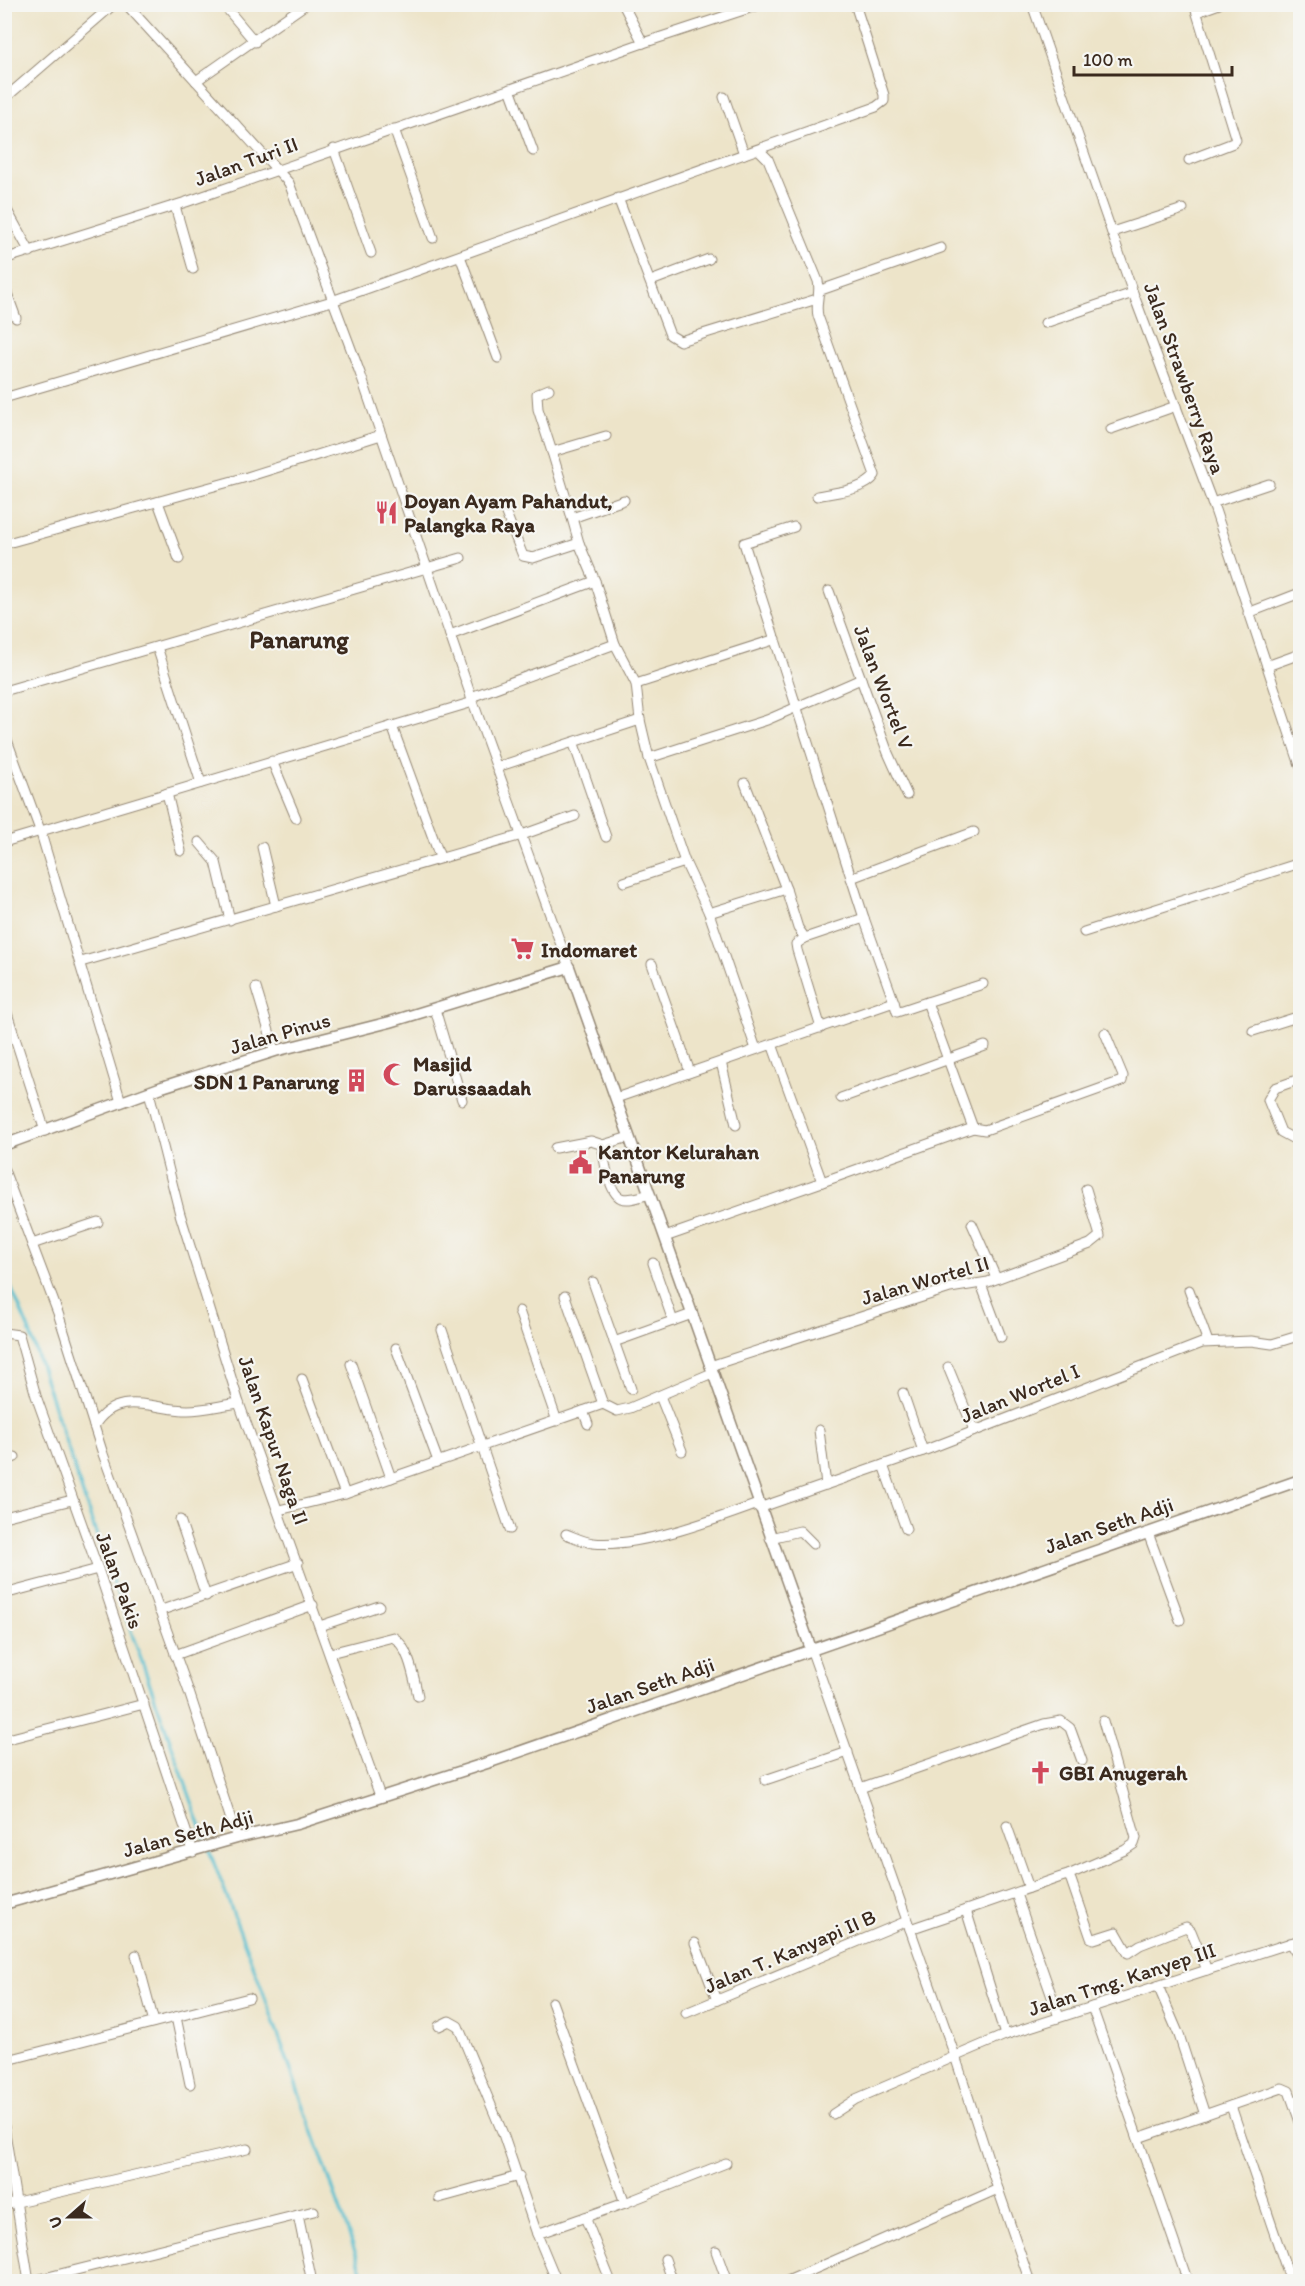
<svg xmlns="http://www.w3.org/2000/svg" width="1305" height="2286" viewBox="0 0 1305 2286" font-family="Itim,sans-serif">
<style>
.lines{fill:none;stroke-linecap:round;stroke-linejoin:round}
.stream{stroke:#55bfd1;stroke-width:3}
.minor-casing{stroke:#948774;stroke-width:11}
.tertiary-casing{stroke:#948774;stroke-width:13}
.minor{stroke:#fff;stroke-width:9}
.tertiary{stroke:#fff;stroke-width:10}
.labels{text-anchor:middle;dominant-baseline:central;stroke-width:4.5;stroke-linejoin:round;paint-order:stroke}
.street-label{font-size:21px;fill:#3b2a1e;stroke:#f6f6f2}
.poi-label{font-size:21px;font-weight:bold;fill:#3b2a1e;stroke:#f6f6f2;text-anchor:start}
.quarter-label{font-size:24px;font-weight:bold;fill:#3b2a1e;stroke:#f6f6f2}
</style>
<rect width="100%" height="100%" fill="#f6f6f2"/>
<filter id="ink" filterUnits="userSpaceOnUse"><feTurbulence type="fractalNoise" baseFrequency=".0167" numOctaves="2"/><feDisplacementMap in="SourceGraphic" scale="12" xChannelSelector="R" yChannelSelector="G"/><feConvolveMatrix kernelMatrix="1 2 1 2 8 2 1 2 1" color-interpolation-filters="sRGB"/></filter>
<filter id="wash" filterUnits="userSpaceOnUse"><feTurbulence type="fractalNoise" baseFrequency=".008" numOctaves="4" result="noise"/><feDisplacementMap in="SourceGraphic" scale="24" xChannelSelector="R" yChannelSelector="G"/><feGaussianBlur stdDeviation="1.35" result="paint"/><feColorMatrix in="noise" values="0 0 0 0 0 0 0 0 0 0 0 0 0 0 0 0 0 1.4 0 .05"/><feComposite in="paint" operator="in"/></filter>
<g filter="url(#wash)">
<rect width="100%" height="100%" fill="#ede4c9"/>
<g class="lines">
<g class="stream">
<polyline points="4,1271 29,1330 92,1522 207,1844"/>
<polyline points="209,1850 262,1989 366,2282"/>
</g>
</g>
</g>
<g filter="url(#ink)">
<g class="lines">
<defs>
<g id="minor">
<polyline points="126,4 289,183 360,373 473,702 569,967"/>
<polyline points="223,4 255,42"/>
<polyline points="623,4 643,43"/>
<polyline points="1032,4 1133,293 1215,510 1300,765"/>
<polyline points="1197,12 1219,4"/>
<polyline points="196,81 306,4"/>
<polyline points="510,89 533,151"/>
<polyline points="724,97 744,154"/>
<polyline points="4,99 114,4"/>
<polyline points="394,129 433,238"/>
<polyline points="334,149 371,253"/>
<path d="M759 150 768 159 818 281C821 293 815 303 818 316L875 475C865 491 834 492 817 496"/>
<polyline points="1189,160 1233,143 1236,140 1194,4"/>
<polyline points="618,198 670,335 680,341 817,299"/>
<polyline points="4,205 30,252"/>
<polyline points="175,206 193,269"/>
<polyline points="1112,232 1183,209"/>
<polyline points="460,256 498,358"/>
<polyline points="4,259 186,202 643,43 762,4"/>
<polyline points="651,281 709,259"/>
<polyline points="4,285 16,318"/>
<polyline points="821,290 941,248"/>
<polyline points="1045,323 1133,293"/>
<polyline points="549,389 537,394 538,409 552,452"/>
<polyline points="4,398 332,301 876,107 884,101 884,95 855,4"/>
<polyline points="1111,429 1176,406"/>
<polyline points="158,502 179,559"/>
<polyline points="1212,503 1269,484"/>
<polyline points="503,506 523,556 533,558 579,543 595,581"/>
<polyline points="572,518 552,452 606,436"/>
<polyline points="794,527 744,543 864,918 894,1002"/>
<polyline points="579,543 572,518 624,500"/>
<polyline points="4,544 247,477 381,435"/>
<polyline points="829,591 888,753 907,795"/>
<polyline points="1248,613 1300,593"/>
<polyline points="450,635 595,581 615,644 471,697"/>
<polyline points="615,644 636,684 640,720"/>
<polyline points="157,647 201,783"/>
<polyline points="1267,666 1300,654"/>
<polyline points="636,684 776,639"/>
<polyline points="4,691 461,558"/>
<polyline points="392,726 440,857"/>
<polyline points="4,732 40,830 121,1102"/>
<polyline points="574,744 606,837"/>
<polyline points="649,758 767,720 861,679"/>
<polyline points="272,761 296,818"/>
<polyline points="497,767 640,720 649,758 685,862"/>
<polyline points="745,783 786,889 798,928 805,938 864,918"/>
<polyline points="167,793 181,851"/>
<polyline points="4,842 473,702"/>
<polyline points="199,842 216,862 230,920"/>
<polyline points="262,847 276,906"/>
<polyline points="851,878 974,832"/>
<polyline points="624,882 685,862 709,913 756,1049"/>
<polyline points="709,913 786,889"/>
<polyline points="1084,932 1300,863"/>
<polyline points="805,938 796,944 797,950 821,1028"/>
<polyline points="81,962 522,835 575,816"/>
<polyline points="652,964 690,1072"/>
<polyline points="256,988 275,1051"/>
<polyline points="927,1002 983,984"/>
<polyline points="4,1004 45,1131"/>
<polyline points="435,1009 462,1100"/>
<polyline points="1253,1031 1294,1018 1300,1022"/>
<polyline points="721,1062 736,1125"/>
<polyline points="1300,1079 1275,1088 1268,1100 1281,1132 1292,1138 1300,1136"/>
<polyline points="149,1092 180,1214 239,1403 380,1796"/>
<polyline points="616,1098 894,1002 897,1012 927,1002 973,1128 822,1182 772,1044"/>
<polyline points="841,1098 985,1046"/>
<polyline points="973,1128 985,1130 1122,1081 1123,1076 1105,1033"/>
<path d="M603 1145C603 1157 609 1193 621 1198 629 1201 642 1196 650 1194"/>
<polyline points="555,1148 591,1141 603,1145 629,1137"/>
<polyline points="4,1170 58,1313 103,1454 189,1692 237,1838"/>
<polyline points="972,1224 996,1278"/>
<polyline points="665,1237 822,1182"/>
<polyline points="32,1244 98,1222"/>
<polyline points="653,1263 673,1321"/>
<polyline points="593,1282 631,1389"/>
<polyline points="981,1284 1001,1337"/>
<polyline points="1189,1290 1208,1342"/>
<polyline points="565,1296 603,1404"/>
<polyline points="519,1311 557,1421"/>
<polyline points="442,1330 510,1529"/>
<polyline points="4,1333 19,1335 36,1396 98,1569 193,1852"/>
<polyline points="614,1342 692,1314"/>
<polyline points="396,1348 438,1461"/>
<polyline points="351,1364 391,1478"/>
<polyline points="710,1366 950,1288 988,1282 1090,1244 1100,1236 1086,1189"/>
<polyline points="948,1367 974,1430"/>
<polyline points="302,1379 345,1494"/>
<polyline points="903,1393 923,1451"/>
<polyline points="660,1396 682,1451"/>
<polyline points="583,1411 603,1404 617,1411 630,1408 712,1373"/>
<path d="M94 1426C118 1388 153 1410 188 1410 204 1410 222 1405 239 1403"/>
<polyline points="819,1430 826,1485"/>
<polyline points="4,1461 15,1457"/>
<polyline points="883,1465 906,1529"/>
<polyline points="759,1508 923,1451 1202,1343 1251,1341 1272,1344 1298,1336"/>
<polyline points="279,1510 345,1494 583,1411 588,1424"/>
<polyline points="4,1517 72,1500"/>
<polyline points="180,1520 206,1596"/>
<polyline points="1148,1533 1180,1620"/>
<path d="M566 1534C574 1537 584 1542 593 1543 639 1548 714 1520 758 1504"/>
<polyline points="770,1538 800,1531 813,1544"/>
<polyline points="4,1594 98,1569"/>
<polyline points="159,1611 298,1563"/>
<polyline points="320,1626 379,1606"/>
<path d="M330 1653 393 1637C409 1646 414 1679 418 1696"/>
<polyline points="175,1655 313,1605"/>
<polyline points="4,1740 144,1704"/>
<polyline points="765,1780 848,1752"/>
<polyline points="860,1788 1044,1724 1061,1721 1070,1728 1082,1761"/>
<polyline points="1007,1826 1029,1888"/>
<polyline points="1068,1875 1125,1850 1134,1844 1136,1838 1103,1721"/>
<polyline points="1016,1894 1059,2017"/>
<polyline points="910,1929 966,1910"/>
<polyline points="695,1943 717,2000"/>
<polyline points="1290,1943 1300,1959"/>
<polyline points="136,1955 154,2022"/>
<polyline points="1158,1986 1179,2035 1205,2115"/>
<polyline points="1092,2007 1188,2282"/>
<polyline points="686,2013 907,1921"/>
<polyline points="176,2017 190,2084"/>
<polyline points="439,2026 449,2021 458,2026 503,2134 537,2234 557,2282"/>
<polyline points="1005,2035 966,1910 1061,1877 1068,1875 1071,1880 1091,1938 1094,1939 1116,1932 1128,1953 1140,1945 1186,1927 1191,1931 1207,1970"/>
<polyline points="4,2061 249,1998"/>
<polyline points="1231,2106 1291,2282"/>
<polyline points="833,2114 856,2099 1005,2035 1300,1940"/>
<polyline points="4,2126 29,2282"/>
<polyline points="1138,2138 1282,2088 1289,2091 1300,2122"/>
<polyline points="998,2189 1030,2282"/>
<polyline points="439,2198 519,2176"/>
<polyline points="625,2203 726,2163"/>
<polyline points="4,2205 247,2149"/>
<polyline points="298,2215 312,2282"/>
<polyline points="585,2217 611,2282"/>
<polyline points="537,2234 625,2203 552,2002"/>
<polyline points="716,2251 727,2282"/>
<polyline points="665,2259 673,2282"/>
<polyline points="28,2282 314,2211"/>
<polyline points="785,2282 998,2189 955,2056 811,1649"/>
</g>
<g id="tertiary">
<polyline points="4,1145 162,1087 275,1051 390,1022 569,967 811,1649"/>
<polyline points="4,1904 237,1838 297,1824 490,1762 1300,1480"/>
</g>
</defs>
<use href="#minor" class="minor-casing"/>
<use href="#tertiary" class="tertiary-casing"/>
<use href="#minor" class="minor"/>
<use href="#tertiary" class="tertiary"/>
</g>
</g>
<defs>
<symbol id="restaurant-bare" viewBox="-9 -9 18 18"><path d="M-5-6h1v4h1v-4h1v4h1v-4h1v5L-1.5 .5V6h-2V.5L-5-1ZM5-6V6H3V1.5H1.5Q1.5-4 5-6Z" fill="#d1495b" stroke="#f6f6f2" stroke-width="2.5" paint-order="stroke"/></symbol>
<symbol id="supermarket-bare" viewBox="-9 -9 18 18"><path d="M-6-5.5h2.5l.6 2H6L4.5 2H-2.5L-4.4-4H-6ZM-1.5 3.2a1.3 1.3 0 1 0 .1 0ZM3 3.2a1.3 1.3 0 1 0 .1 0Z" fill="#d1495b" stroke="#f6f6f2" stroke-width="2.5" paint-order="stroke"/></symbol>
<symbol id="mosque-bare" viewBox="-9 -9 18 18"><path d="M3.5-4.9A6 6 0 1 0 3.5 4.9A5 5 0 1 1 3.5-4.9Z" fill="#d1495b" stroke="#f6f6f2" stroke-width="2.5" paint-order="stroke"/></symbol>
<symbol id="building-bare" viewBox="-9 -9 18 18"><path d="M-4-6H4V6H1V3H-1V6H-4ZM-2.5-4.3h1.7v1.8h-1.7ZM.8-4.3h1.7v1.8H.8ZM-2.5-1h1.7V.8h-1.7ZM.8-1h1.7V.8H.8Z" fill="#d1495b" stroke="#f6f6f2" stroke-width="2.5" paint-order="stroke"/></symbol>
<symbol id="civic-bare" viewBox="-9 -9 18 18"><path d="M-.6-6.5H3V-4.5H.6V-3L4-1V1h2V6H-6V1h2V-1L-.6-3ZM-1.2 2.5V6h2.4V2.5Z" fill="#d1495b" stroke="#f6f6f2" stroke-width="2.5" paint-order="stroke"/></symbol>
<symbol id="church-bare" viewBox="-9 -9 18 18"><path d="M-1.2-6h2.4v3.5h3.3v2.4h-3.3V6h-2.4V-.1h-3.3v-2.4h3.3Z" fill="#d1495b" stroke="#f6f6f2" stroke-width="2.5" paint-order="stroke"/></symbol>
</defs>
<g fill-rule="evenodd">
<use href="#restaurant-bare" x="370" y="496" width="33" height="33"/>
<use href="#supermarket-bare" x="506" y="932" width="33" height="33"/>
<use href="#mosque-bare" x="378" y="1058" width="33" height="33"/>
<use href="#building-bare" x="340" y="1064" width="33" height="33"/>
<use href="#civic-bare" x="564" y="1146" width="33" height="33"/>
<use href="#church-bare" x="1024" y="1756" width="33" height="33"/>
</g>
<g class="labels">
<g class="street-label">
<text transform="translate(246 161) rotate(-20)">Jalan Turi II</text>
<text transform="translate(1185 378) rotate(70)">Jalan Strawberry Raya</text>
<text transform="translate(884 687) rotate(69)">Jalan Wortel V</text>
<text transform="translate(280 1033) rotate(-16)">Jalan Pinus</text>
<text transform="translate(925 1280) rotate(-16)">Jalan Wortel II</text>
<text transform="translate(1020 1393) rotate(-22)">Jalan Wortel I</text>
<text transform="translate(274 1440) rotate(71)">Jalan Kapur Naga II</text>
<text transform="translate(1109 1525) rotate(-19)">Jalan Seth Adji</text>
<text transform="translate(120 1580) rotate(70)">Jalan Pakis</text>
<text transform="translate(650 1685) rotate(-19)">Jalan Seth Adji</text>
<text transform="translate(188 1833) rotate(-15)">Jalan Seth Adji</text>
<text transform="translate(790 1951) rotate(-23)">Jalan T. Kanyapi II B</text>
<text transform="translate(1122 1979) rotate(-18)">Jalan Tmg. Kanyep III</text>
</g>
<g class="poi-label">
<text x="404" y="500">Doyan Ayam Pahandut,<tspan x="404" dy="24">Palangka Raya</tspan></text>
<text x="541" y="949">Indomaret</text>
<text x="413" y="1063">Masjid<tspan x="413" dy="24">Darussaadah</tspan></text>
<text x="339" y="1081" text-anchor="end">SDN 1 Panarung</text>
<text x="598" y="1151">Kantor Kelurahan<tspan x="598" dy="24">Panarung</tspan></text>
<text x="1059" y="1772">GBI Anugerah</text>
</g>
<g class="quarter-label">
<text x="299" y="639">Panarung</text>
</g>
</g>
<rect width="1305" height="2286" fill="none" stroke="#f6f6f2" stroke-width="24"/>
<g transform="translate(69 2217) rotate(249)" stroke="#f6f6f2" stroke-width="4.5" paint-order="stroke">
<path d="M0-4.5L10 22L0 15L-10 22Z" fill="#3b2a1e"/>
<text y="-9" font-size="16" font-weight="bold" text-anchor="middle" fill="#3b2a1e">U</text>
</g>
<path d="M1074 66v9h158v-9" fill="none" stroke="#3b2a1e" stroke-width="3"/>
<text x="1083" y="66" font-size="18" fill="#3b2a1e" stroke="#f6f6f2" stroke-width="4.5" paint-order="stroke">100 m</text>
</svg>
